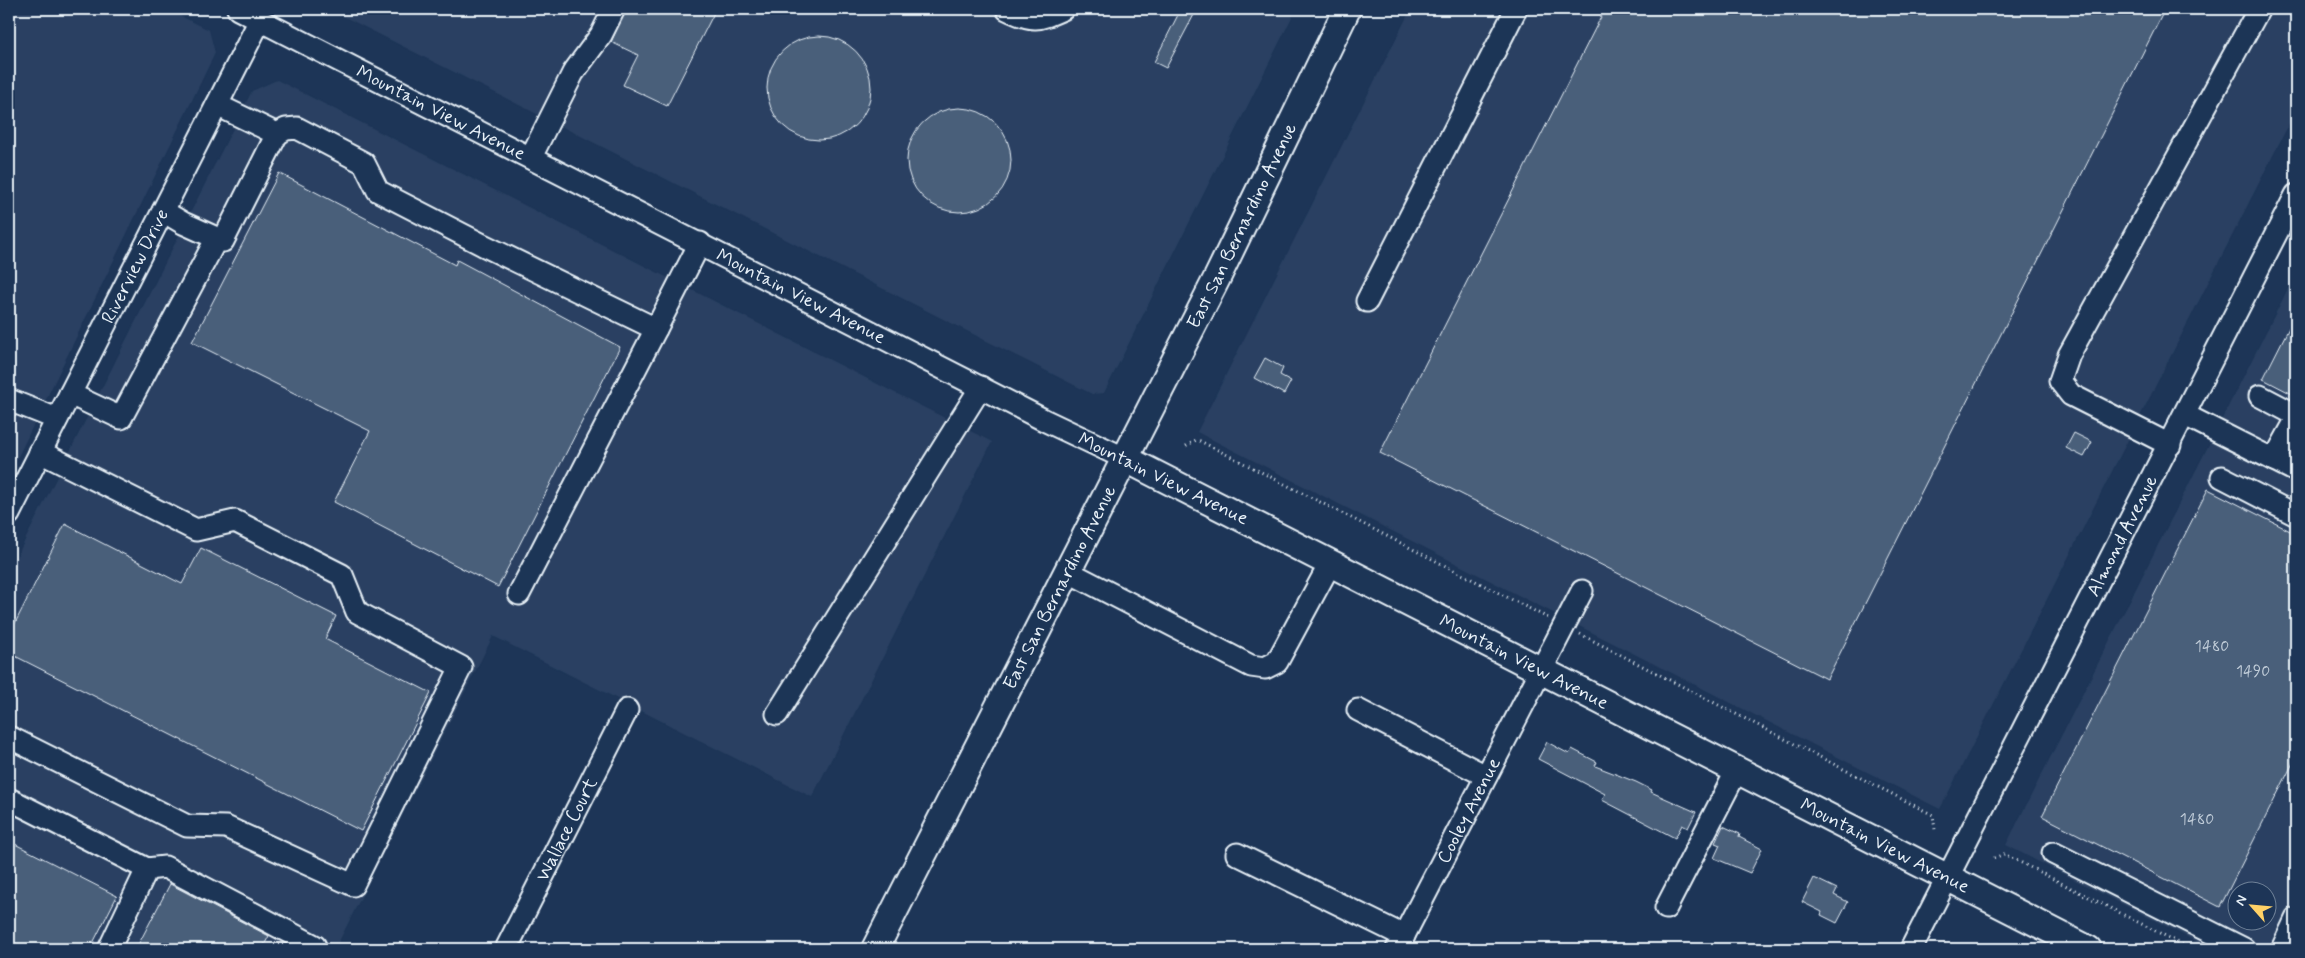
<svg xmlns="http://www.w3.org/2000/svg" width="2305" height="958" viewBox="0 0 2305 958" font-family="Mynerve,sans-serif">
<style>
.built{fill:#2a4162;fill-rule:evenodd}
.building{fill:#495e7a;stroke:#e8f1f8}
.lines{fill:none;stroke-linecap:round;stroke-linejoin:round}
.minor-casing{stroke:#e8f1f8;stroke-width:25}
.major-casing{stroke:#e8f1f8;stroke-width:30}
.path{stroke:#e8f1f8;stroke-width:3;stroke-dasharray:1 4;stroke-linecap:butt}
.minor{stroke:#1d3557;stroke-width:21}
.major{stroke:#1d3557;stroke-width:26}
.labels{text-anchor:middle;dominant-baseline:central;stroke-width:4.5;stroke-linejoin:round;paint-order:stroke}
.number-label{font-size:16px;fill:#c0ccd8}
.street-label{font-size:19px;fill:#e8f1f8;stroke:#1d3557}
</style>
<rect width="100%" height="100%" fill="#1d3557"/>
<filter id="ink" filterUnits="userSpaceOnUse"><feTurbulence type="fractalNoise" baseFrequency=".02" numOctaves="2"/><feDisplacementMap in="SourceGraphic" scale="10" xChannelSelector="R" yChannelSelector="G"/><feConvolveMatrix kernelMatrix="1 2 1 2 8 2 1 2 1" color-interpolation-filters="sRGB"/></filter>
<g filter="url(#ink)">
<g class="built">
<polygon points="9,9 166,9 209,30 215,53 9,475"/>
<polygon points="329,9 1296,9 1104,393 1092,394"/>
<polygon points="1411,9 2296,9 2296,110 1940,809 1197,432"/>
<polygon points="277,80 992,442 812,797 493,636 335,949 9,949 9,572 252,91"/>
<path d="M2296 273V949H2211L2006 845ZM2238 890H2268V920H2238Z"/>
</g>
<g class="building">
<polygon points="626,9 716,9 667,106 623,85 638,55 611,42"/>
<polygon points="1181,9 1197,9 1166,68 1154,62"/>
<polygon points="1605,9 2165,9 1827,679 1380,453"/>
<circle cx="819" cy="88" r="52"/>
<circle cx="959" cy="160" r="52"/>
<polygon points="279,173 455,265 457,260 620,347 498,587 334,502 370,431 192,342"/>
<polygon points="2296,314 2296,396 2263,379"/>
<polygon points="1265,358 1283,368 1280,375 1291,381 1284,394 1254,378"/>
<polygon points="2074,433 2092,442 2084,457 2066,448"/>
<polygon points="2208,489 2296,534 2296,757 2220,907 2042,816"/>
<polygon points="65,524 182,584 201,548 336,616 325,639 431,693 361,831 9,653 9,635"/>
<polygon points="1547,742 1569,754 1572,749 1597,762 1595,766 1636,782 1652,790 1651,792 1696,812 1688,828 1682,825 1675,838 1602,800 1605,794 1538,759"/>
<polygon points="1723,826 1740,834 1739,837 1762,849 1750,873 1714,858 1720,845 1715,843"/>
<polygon points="9,841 117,896 90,949 9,949"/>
<polygon points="1814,878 1837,889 1834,895 1848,902 1837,923 1821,915 1822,912 1802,902"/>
<polygon points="170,884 269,936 262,949 136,949"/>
</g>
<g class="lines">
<defs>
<g id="minor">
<path id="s1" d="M238 9 1046 421 1124 458"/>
<path d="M1007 9C1033 22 1038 20 1063 9"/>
<polyline points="277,134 286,129 297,128 364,163 378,191 483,245 656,329 700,243"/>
<polyline points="531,157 573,73 601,35 614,9"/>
<polyline points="163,211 183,223 223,241 277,134 217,105"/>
<polyline points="1367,301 1516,9"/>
<polyline points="70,394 121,418 217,238"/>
<polyline points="2260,396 2296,415"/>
<polyline points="9,400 57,419"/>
<polyline points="2185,415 2296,471"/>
<polyline points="2170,445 2071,395 2060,381 2069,355 2259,9"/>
<polyline points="2274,460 2296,420"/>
<polyline points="2222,477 2296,515"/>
<path id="s2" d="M9 514 260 20"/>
<polyline points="1067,571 1251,666 1265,668 1277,662 1331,562"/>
<polyline points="519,594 656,329"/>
<polyline points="1358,710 1486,776"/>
<polyline points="777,714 981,387"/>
<polyline points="9,737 187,826 226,827 353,885 461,667 357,612 342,575 235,521 196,530 40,452"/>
<polyline points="9,799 147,869 109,949"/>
<polyline points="2053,853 2244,949"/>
<polyline points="1237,854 1404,936"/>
<polyline points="147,869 165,867 315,946 313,949"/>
<polyline points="1666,908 1737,770"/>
<path id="s3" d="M506 949 627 710"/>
<path id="s4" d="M1397 949 1582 591"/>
<path id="s5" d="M1911 949 2296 195"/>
<polyline points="2282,949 2296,919"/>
</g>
<g id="major">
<path id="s6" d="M1124 458 2088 949"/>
<path id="s7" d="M875 949 1217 278 1347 9"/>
</g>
</defs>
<use href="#minor" class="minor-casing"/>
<use href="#major" class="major-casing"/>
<g class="path">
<polyline points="1186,446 1196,440 1200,441 1548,618"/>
<polyline points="1580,634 1933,815 1935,830"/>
<polyline points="1994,858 2004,854 2191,949"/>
</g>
<use href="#minor" class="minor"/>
<use href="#major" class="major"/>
</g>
</g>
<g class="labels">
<g class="number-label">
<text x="2212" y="646">1480</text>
<text x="2253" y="671">1490</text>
<text x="2197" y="819">1480</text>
</g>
<g class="street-label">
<text stroke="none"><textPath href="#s1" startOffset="228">Mountain View Avenue</textPath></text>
<text stroke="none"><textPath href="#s7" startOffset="811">East San Bernardino Avenue</textPath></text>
<text stroke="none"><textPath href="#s2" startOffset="278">Riverview Drive</textPath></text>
<text stroke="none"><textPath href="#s1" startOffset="632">Mountain View Avenue</textPath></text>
<text transform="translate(1163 479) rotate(26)">Mountain View Avenue</text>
<text stroke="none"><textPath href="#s5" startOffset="464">Almond Avenue</textPath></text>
<text stroke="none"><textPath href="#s7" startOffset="406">East San Bernardino Avenue</textPath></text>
<text stroke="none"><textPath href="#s6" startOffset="449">Mountain View Avenue</textPath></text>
<text stroke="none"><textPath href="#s4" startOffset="156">Cooley Avenue</textPath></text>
<text stroke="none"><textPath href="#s3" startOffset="134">Wallace Court</textPath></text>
<text stroke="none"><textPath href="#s6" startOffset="854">Mountain View Avenue</textPath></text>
</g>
</g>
<rect width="2305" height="958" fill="none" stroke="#1d3557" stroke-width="30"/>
<rect x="15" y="15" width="2275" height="928" fill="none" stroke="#e8f1f8" stroke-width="2" filter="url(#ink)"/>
<g transform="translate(2252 906) rotate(297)"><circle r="24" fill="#1d3557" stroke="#6e8097"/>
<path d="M0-4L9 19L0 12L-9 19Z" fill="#ffd166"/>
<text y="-8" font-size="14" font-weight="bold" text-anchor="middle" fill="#e8f1f8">N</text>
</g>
</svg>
